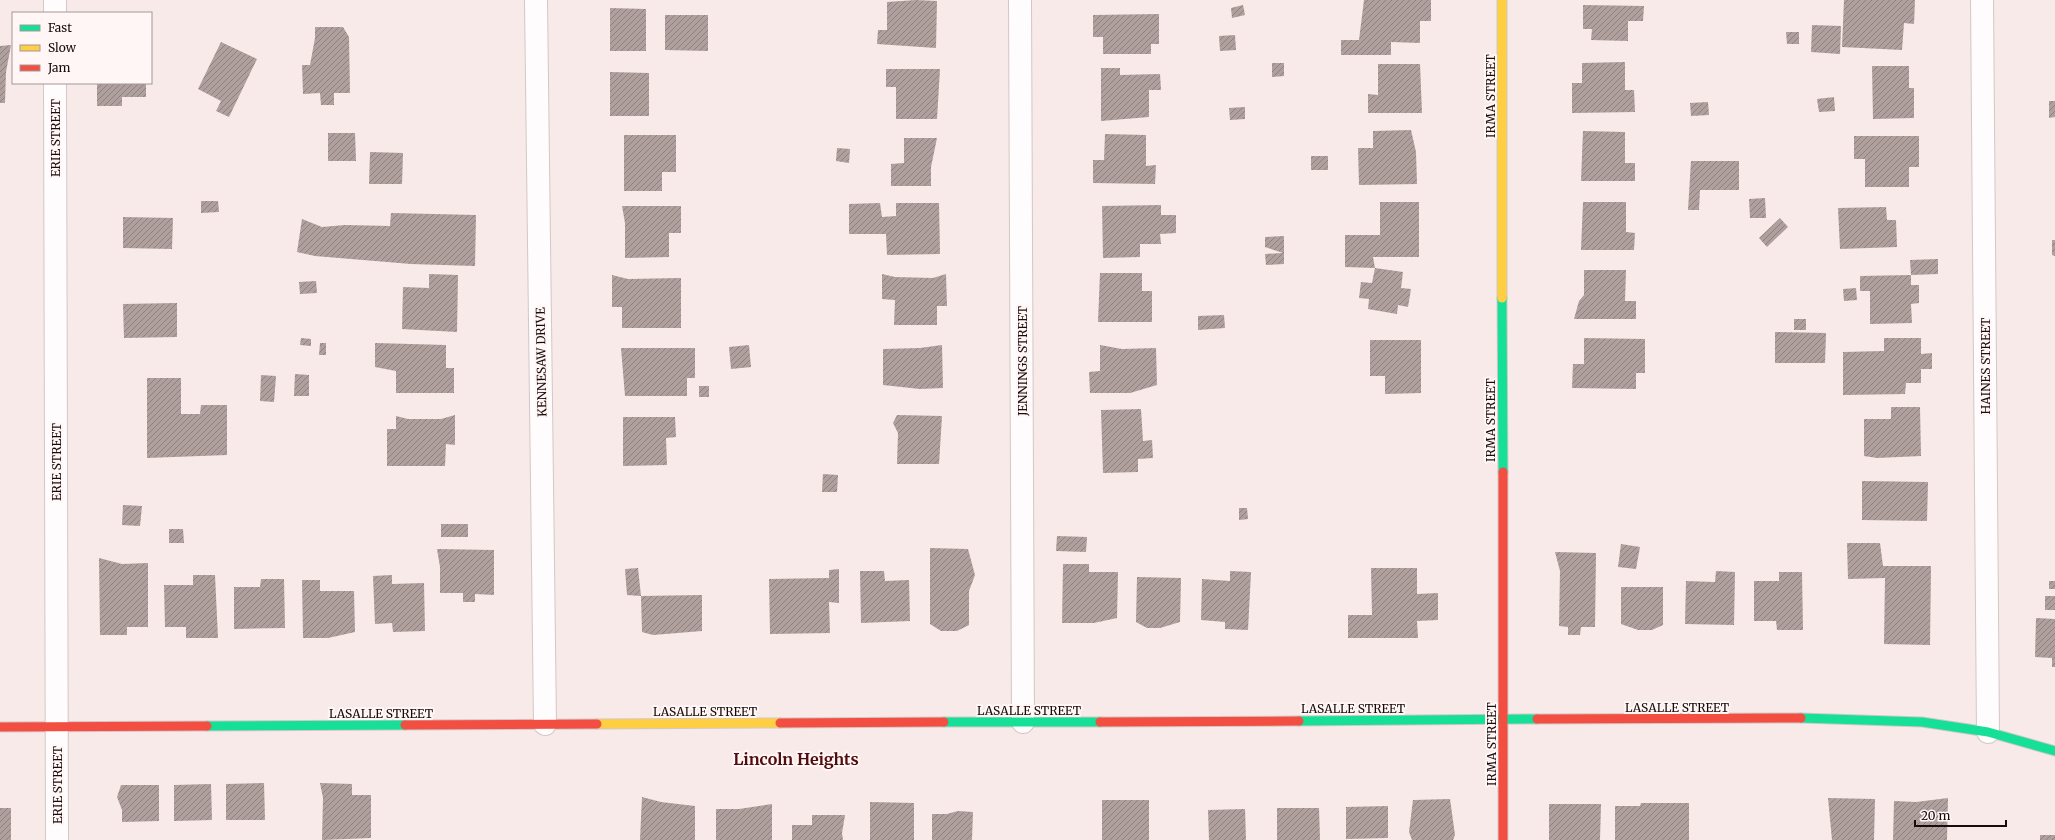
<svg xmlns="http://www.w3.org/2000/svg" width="2055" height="840" viewBox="0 0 2055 840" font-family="Merriweather,serif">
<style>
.building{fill:url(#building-hatch)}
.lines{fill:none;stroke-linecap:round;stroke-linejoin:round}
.street-casing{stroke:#d4c7c6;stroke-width:24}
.fast-casing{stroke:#d4c7c6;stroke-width:11}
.slow-casing{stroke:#d4c7c6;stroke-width:11}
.jam-casing{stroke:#d4c7c6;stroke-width:11}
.street{stroke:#fefcfc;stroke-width:22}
.fast{stroke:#16e098;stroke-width:9}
.slow{stroke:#ffcf43;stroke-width:9}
.jam{stroke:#f24e42;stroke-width:9}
.labels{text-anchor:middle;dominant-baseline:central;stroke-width:4;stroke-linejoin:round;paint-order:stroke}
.street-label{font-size:12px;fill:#180c0b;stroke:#fff6f5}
.district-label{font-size:16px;font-weight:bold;fill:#510c0f;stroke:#fff6f5}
</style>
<defs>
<pattern id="building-hatch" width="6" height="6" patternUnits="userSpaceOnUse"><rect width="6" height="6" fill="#af9f9d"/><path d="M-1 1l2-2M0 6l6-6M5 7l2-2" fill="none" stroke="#8d807e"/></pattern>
</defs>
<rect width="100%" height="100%" fill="#f7eae8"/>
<g class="building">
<polygon points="916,0 937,1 936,48 877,44 878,30 887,30 887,2"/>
<polygon points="1364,0 1431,0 1431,21 1420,21 1420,43 1391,42 1391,55 1341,55 1341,40 1359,40"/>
<polygon points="1844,0 1915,0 1914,24 1904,23 1902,50 1842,47"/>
<polygon points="1243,5 1245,15 1232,18 1231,8"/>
<polygon points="1583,5 1644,6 1643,21 1628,21 1628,41 1591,40 1592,29 1583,29"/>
<polygon points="610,8 646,9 646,51 610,51"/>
<polygon points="1159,14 1159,44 1151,44 1151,54 1103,54 1103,37 1093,37 1093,15"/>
<polygon points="665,15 708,15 708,51 665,50"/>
<polygon points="1812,25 1841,26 1840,54 1811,52"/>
<polygon points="315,27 343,27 349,37 350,93 334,93 334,105 321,105 320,93 303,94 302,65 310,65 315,38"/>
<polygon points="1786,32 1799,32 1799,44 1787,44"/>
<polygon points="1235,35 1236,50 1220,51 1219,36"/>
<polygon points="221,42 257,59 229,117 216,111 221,101 198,89"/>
<polygon points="11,45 6,72 5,103 0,103 0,46"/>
<polygon points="1625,62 1625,90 1634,90 1635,112 1572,113 1572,83 1582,83 1582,63"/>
<polygon points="1272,63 1284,63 1284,76 1272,77"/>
<polygon points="1378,64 1420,64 1422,113 1368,113 1368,94 1378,95"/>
<polygon points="1872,66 1909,66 1909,88 1914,88 1914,118 1873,119"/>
<polygon points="1101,68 1120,68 1120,75 1160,74 1161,90 1149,90 1149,117 1101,121"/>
<polygon points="886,69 940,69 937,119 896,119 896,87 886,87"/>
<polygon points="610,72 649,73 649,116 610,116"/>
<polygon points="97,83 146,83 146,97 122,97 122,106 97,106"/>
<polygon points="1834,97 1835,111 1819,112 1817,99"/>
<polygon points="2049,101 2055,101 2055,117 2049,118"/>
<polygon points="1708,102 1709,115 1691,116 1690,103"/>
<polygon points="1245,107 1245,119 1230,120 1229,108"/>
<polygon points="1411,130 1416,152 1417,184 1359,185 1358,148 1373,148 1373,131"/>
<polygon points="1583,131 1625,132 1625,163 1635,163 1635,181 1581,181"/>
<polygon points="328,133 355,133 356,161 328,161"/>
<polygon points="1105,134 1146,135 1146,166 1156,165 1155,184 1093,183 1093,160 1104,160"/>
<polygon points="624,135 676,135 676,172 662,172 662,191 624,191"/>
<polygon points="1854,136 1919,136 1919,167 1909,167 1909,187 1865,187 1865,159 1854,159"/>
<polygon points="904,138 937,138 931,167 931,186 891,186 891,164 904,163"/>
<polygon points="837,148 850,149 849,163 836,161"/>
<polygon points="370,152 403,153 402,184 369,184"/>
<rect x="1311" y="156" width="17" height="14"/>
<polygon points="1691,161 1739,161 1739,190 1700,190 1699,210 1688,210"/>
<polygon points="1765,198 1766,218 1750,218 1749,199"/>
<polygon points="201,201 218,201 219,212 201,213"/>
<polygon points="1380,202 1419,202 1419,257 1373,257 1375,268 1345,267 1345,235 1380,235"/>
<polygon points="1583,202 1626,202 1626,232 1635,233 1634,250 1581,250"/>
<polygon points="880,203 882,217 896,216 896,203 939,203 940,254 887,255 886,234 849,234 849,204"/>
<polygon points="1161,205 1161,215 1176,215 1176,233 1160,234 1161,244 1140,244 1140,257 1103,258 1102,206"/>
<polygon points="622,206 681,206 681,233 669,233 669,257 625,258 625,223"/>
<polygon points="1886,207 1887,220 1896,220 1897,247 1840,249 1838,208"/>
<polygon points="391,213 476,215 475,266 411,264 315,256 297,252 302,219 322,227 345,225 390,226"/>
<polygon points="123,217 173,218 172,249 123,248"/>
<polygon points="1780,218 1788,227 1767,247 1759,238"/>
<polygon points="1284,236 1284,264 1266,265 1265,254 1283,253 1265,247 1265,237"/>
<polygon points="2052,240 2055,240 2055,256 2052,255"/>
<polygon points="1938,259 1938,274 1911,275 1910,260"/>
<polygon points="1375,268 1403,272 1401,288 1411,289 1408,307 1398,305 1397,314 1368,309 1369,299 1359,298 1361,282 1372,283"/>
<polygon points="1584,270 1626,270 1625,301 1636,301 1636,319 1574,319 1579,301 1584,295"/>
<polygon points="1100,273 1142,273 1142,291 1152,291 1152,322 1098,322"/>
<polygon points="429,274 458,275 457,332 402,329 403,287 429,288"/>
<polygon points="882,274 895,277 933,278 946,274 947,306 937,306 937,325 894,325 895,300 882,299"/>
<polygon points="612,275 628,279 681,278 681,328 622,328 622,307 612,307"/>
<polygon points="1911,275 1911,285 1919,285 1919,303 1911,304 1912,323 1870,324 1870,291 1860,291 1860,276"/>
<polygon points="316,281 317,293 300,294 299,282"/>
<polygon points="1856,288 1857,300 1844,301 1843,289"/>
<polygon points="177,303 177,337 124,338 123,304"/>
<polygon points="1224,315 1225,328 1198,330 1198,316"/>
<rect x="1794" y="319" width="12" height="11"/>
<polygon points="1775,332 1826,333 1825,363 1775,363"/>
<polygon points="301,338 311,339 311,346 300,345"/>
<polygon points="1584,338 1645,339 1645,373 1636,373 1636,389 1572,388 1573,364 1584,364"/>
<polygon points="1884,338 1921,338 1921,354 1932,353 1932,369 1921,369 1921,383 1906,383 1905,394 1843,395 1843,352 1884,351"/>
<polygon points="1370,340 1421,340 1421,393 1385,394 1385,376 1370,376"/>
<polygon points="320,343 326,343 326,355 319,355"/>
<polygon points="375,343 446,345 446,368 454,368 454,393 396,393 396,371 375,367"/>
<polygon points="749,345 751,367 731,369 729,347"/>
<polygon points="942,345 943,388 920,389 883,385 883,349 920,348"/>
<polygon points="1100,345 1122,349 1156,348 1157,385 1130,393 1090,393 1089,372 1100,371"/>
<polygon points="621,348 695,348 695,378 687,378 687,396 625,396"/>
<polygon points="295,374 309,375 309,396 294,396"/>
<polygon points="261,375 276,376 274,402 260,401"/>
<polygon points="147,378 181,378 181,414 200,414 201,405 227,405 227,455 147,458"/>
<rect x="699" y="386" width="10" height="11"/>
<polygon points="1891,407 1920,407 1921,456 1877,458 1864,456 1864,419 1891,419"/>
<polygon points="1141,409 1143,441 1152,440 1153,458 1138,459 1138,472 1103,473 1101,410"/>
<polygon points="455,415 455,445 446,444 445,466 387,466 387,429 396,429 396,416 408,419 441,419"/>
<polygon points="897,415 942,416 939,464 897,464 898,433 893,423"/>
<polygon points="623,417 675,417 676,437 666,438 667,465 623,466"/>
<polygon points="823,474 838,475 837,492 822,492"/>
<polygon points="1862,481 1928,482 1927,521 1862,520"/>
<polygon points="123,505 142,506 140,526 122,525"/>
<polygon points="1239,508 1247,508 1248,519 1239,520"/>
<rect x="441" y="524" width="27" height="13"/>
<polygon points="169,529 183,529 184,543 169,543"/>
<polygon points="1057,536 1087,537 1086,552 1056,551"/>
<polygon points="1847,543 1880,543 1883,566 1931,566 1930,645 1884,644 1885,578 1848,579"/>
<polygon points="1621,544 1640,547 1636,569 1618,567"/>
<polygon points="930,548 968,549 975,575 969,591 969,625 957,631 941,631 930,624"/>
<polygon points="437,549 494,550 494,595 475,594 475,602 463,602 463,593 440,593 440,567"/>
<polygon points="1555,552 1596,553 1595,627 1581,627 1580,635 1568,635 1568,627 1559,626 1560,571"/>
<polygon points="99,558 122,564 148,563 148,627 127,627 127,635 100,635"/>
<polygon points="1063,564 1089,564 1089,572 1118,572 1117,618 1094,623 1062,623"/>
<polygon points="638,568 641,596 702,595 702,631 653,635 642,632 641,596 627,595 625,569"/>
<polygon points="1371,568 1417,568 1417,594 1438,593 1438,620 1417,621 1418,638 1348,638 1348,615 1372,615"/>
<polygon points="839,569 839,603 829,602 830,633 770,634 769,579 829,578 829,570"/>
<polygon points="860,571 884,571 885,581 909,580 910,621 861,623"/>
<polygon points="1230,571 1251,572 1248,630 1225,629 1225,622 1201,620 1202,579 1230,581"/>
<polygon points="1716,571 1735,572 1734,625 1685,624 1686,581 1715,582"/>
<polygon points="1779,572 1802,572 1803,630 1777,630 1776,621 1754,621 1754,581 1779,581"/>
<polygon points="193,575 215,575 218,638 186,638 186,627 165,627 164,585 193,585"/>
<polygon points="392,575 392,584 424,583 425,631 393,632 392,623 375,624 373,576"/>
<polygon points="1137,577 1181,578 1180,622 1160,628 1147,628 1136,622"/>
<polygon points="261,579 284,579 285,628 234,629 234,587 260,587"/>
<polygon points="302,580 320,580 320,591 354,591 355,632 328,638 303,638"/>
<rect x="2049" y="581" width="6" height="8"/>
<polygon points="1621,587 1663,587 1663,625 1652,630 1638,630 1621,624"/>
<rect x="2045" y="596" width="10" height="14"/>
<polygon points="2036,618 2055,619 2055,667 2052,667 2052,658 2035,657"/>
<polygon points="264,783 265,820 226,820 226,784"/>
<polygon points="320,783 352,784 352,795 371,795 371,838 322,840 323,798"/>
<polygon points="211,784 212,820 174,821 174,785"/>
<polygon points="121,785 159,785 159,821 122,822 122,810 117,797"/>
<polygon points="642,797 661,802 695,806 695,840 640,840"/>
<polygon points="1828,798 1875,799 1874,840 1832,840"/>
<polygon points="1948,798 1947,840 1893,840 1894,801 1916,802"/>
<polygon points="1450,799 1455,835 1453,840 1412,840 1409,832 1413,800"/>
<rect x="1102" y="800" width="47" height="40"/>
<polygon points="870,802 914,803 914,840 870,840"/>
<polygon points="1641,803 1689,803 1689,840 1615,840 1615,806 1640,806"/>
<polygon points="772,804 772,840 716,840 716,809 739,809"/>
<polygon points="1549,804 1601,804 1600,840 1549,840"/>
<polygon points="1388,806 1388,838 1346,839 1346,807"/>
<rect x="0" y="808" width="11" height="32"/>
<polygon points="1277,808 1319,808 1320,840 1277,840"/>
<polygon points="1245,809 1246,840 1209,840 1208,810"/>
<polygon points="958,811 973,812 972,840 932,840 932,814 947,814"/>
<polygon points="812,815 845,815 842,833 843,840 792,840 792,825 812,825"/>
<rect x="2040" y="835" width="15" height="5"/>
</g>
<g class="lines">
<defs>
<g id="street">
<polyline points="55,0 55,13"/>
<polyline points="536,0 545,724"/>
<polyline points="1020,0 1023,722"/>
<polyline points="1982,0 1988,732"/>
<polyline points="55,83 57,840"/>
</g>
<g id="fast">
<polyline points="1502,298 1503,472"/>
<polyline points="1801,718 1922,722 1988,732 2055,751"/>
<polyline points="1299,721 1537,719"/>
<polyline points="944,722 1100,722"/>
<polyline points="207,726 405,725"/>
</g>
<g id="slow">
<polyline points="1502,0 1502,298"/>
<polyline points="597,724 780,723"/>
</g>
<g id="jam">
<polyline points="1503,472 1503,840"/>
<polyline points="1537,719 1801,718"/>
<polyline points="1100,722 1299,721"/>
<polyline points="780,723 944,722"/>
<polyline points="405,725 597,724"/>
<polyline points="0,727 207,726"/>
</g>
</defs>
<use href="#street" class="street-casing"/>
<use href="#fast" class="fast-casing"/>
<use href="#slow" class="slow-casing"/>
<use href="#jam" class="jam-casing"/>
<use href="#street" class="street"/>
<use href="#fast" class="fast"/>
<use href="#slow" class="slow"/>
<use href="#jam" class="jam"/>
</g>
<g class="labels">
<g class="street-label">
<text transform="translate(1490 96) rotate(-90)">IRMA STREET</text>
<text transform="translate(55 138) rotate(-90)">ERIE STREET</text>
<text transform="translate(1022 361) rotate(-90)">JENNINGS STREET</text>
<text transform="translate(541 362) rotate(-91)">KENNESAW DRIVE</text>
<text transform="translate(1985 366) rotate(-90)">HAINES STREET</text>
<text transform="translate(1490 420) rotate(-90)">IRMA STREET</text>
<text transform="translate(56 462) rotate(-90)">ERIE STREET</text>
<text x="1677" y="707">LASALLE STREET</text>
<text x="1353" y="708">LASALLE STREET</text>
<text x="1029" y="710">LASALLE STREET</text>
<text x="705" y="711">LASALLE STREET</text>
<text x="381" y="713">LASALLE STREET</text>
<text transform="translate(1491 744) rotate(-90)">IRMA STREET</text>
<text transform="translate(57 785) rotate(-90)">ERIE STREET</text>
</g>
<g class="district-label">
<text x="796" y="759">Lincoln Heights</text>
</g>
</g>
<rect x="12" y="12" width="140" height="72" fill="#fff6f5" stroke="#a39897"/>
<rect x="20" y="25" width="20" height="6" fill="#16e098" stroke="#a39897"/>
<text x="48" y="32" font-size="12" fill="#180c0b">Fast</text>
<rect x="20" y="45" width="20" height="6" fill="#ffcf43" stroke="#a39897"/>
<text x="48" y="52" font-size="12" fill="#180c0b">Slow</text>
<rect x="20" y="65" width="20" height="6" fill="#f24e42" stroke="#a39897"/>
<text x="48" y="72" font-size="12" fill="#180c0b">Jam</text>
<path d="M1915 820v6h91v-6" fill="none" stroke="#180c0b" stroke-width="2"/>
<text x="1921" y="820" font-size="12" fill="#180c0b" stroke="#fff6f5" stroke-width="3" paint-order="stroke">20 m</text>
</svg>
